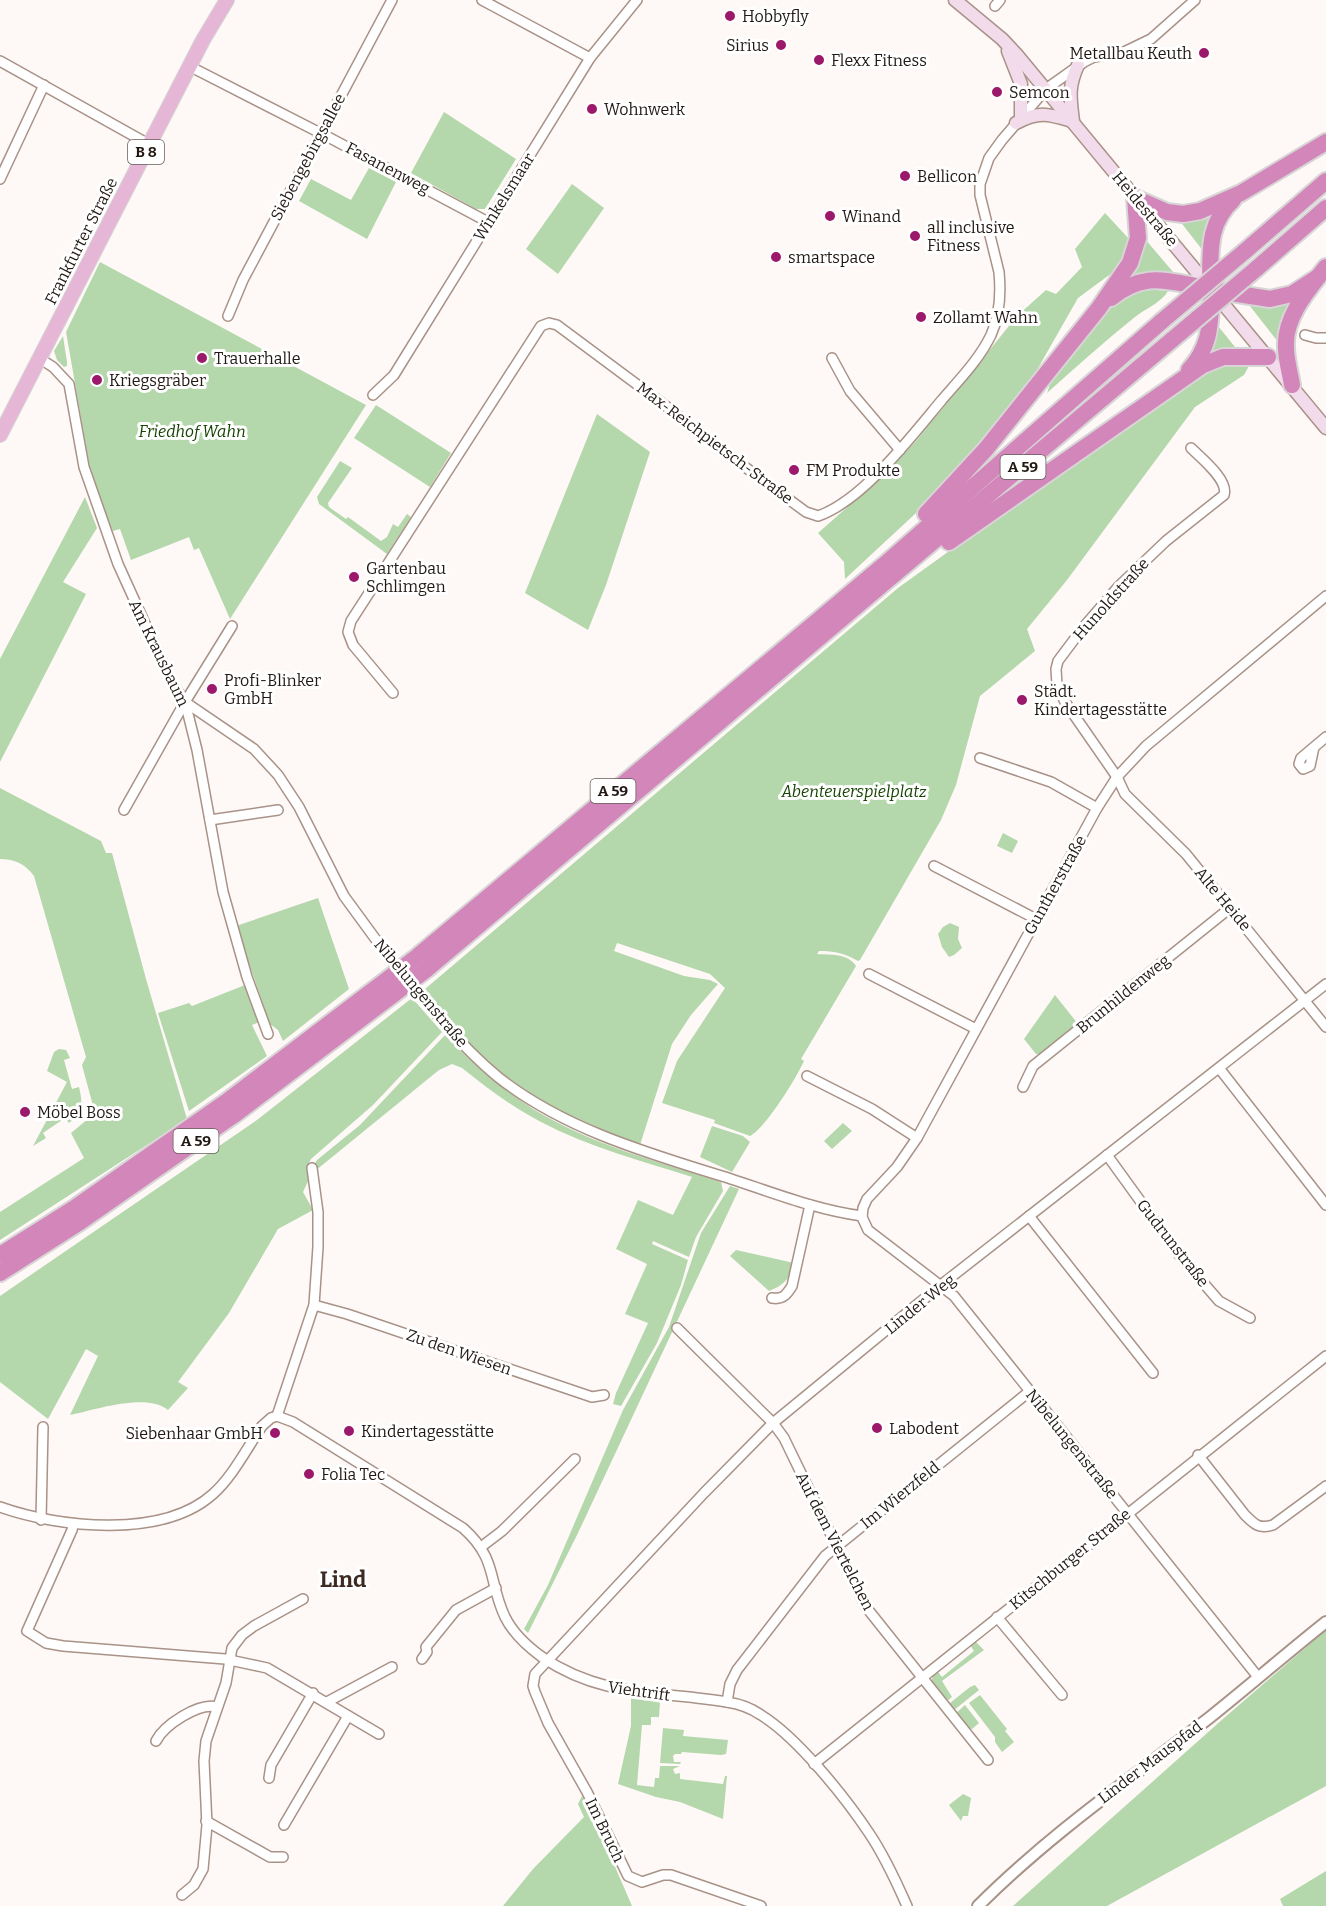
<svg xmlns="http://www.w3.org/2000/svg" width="1326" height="1906" viewBox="0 0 1326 1906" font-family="Bitter,serif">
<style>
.green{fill:#b4d7ab}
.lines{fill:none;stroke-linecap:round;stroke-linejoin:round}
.minor-casing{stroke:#a99287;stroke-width:12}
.tertiary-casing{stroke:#a99287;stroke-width:14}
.secondary-casing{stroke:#a99287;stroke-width:15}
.primary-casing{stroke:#d7d5d5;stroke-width:16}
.motorway-casing{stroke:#d7d5d5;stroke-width:20}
.minor{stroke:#fff;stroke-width:9}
.tertiary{stroke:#fff;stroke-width:10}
.secondary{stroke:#f2dbea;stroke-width:12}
.primary{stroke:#e5b6d6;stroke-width:14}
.motorway{stroke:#d386ba;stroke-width:16}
.minor-bridge-casing{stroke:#a99287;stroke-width:12;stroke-linecap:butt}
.motorway-bridge-casing{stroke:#d7d5d5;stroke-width:20;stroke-linecap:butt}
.minor-bridge{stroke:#fff;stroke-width:9}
.motorway-bridge{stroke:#d386ba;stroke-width:16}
.poi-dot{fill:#9c186a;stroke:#fff;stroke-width:2}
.labels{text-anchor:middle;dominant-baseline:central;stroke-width:6;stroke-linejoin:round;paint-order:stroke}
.shield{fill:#fff;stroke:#645d5a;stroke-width:1.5}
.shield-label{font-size:15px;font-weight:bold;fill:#211814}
.poi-label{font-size:16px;fill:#211814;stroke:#fff;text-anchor:start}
.street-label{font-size:16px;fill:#211814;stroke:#fff}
.park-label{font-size:16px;font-style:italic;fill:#154402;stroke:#fff}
.district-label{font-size:22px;font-weight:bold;fill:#3d2b22;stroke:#fff}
</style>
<rect width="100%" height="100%" fill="#fef9f7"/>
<g class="green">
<polygon points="444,112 516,159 485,209 476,209 411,173"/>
<polygon points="369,168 396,182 367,239 299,201 311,179 351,200"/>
<polygon points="572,184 604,208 558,274 526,249"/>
<polygon points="1215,210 1207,256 1176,216"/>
<polygon points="1105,213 1131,241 1120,267 1078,298 1029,384 944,487 845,579 844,562 818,533 886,473 916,441 1017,316 1046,290 1056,294 1082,267 1075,249"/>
<polygon points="1145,239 1179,279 1126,281"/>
<polygon points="100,262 366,405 230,619 199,548 194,550 189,537 131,560 120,529 113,531 105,515 89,463 66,332"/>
<path d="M1146 289 1168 291C1162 302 1145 309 1135 317 1105 341 1076 367 1047 393L1055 370 1076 341 1120 300Z"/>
<polygon points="1295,299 1282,345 1278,342 1246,301"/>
<polygon points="1214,321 1239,352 1210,356 1207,351"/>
<polygon points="63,336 67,362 67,366 64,367 57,360 54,351"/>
<path d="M1245 360 1249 366 1244 375 1195 407 1067 580 1027 629 1035 651 980 696 956 785 941 820 860 960 858 961C844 953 834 951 819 951L817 954C830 955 848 953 856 966L801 1059 804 1061C797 1077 765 1129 750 1136L714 1123 715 1120 662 1103 677 1061 725 988 710 974 617 943 614 951 684 976 710 980 718 984 691 1015 672 1044 640 1145C546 1112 492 1075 428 999L430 996 425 989 898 588 988 523 1212 366Z"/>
<polygon points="376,405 451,453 430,487 354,438"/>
<polygon points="597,414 650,452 606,585 588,630 525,593"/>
<polygon points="340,461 352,468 328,503 329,507 346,519 348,517 381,541 387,537 393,524 398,527 407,514 411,517 387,554 319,504 317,497"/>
<polygon points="85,497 97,528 63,582 86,594 0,762 0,659"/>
<path d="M0 788 101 841 106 853H112L146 979 187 1119 0 1240V1212L84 1158 71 1133 88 1119 91 1111 92 1102 82 1065 86 1057 34 876C25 864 15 859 0 859Z"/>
<polygon points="1003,833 1018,841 1012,853 997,846"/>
<polygon points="318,898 349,989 283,1041 278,1030 270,1024 236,926"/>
<polygon points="950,923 959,927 958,939 962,948 954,955 949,957 942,947 938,934 943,927"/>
<polygon points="245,985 259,1022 252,1025 267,1056 189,1111 158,1013 189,1003 192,1006"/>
<polygon points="1055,995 1078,1024 1040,1054 1036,1054 1024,1039"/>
<path d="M412 998 442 1032 373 1105 311 1159 308 1165 311 1175 303 1192 313 1210 278 1229 229 1313 178 1382 188 1388 168 1410C147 1392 94 1410 70 1415L98 1356 86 1349 48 1419 0 1382V1296L257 1120Z"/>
<path d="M445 1035C472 1063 501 1088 533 1109 590 1144 658 1162 721 1182L723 1191 696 1237 689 1257 653 1241 652 1244 688 1260 681 1285 657 1343 621 1406 613 1404 616 1393 648 1323 625 1314 647 1264 616 1249 638 1200 673 1215 692 1177C642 1161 589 1147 541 1122 512 1107 487 1088 462 1068L452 1064 439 1070 315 1171 314 1165 317 1160 360 1125Z"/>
<path d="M59 1049 66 1050 70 1058 64 1060 72 1089 79 1087C83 1104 83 1112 69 1123L65 1118 43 1133 46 1138 33 1146 67 1082 47 1071 54 1052Z"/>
<polygon points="843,1123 852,1131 832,1149 824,1141"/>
<polygon points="712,1126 743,1136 750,1142 732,1172 700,1157"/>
<polygon points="730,1186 739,1189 578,1533 528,1633 524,1629 548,1585 623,1410 669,1327 701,1233"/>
<path d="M736 1250 794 1263C790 1279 784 1285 769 1291L730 1256Z"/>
<polygon points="1326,1630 1326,1786 1107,1906 1013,1906 1224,1718"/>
<polygon points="975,1641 984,1650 942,1681 952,1697 946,1702 931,1684 933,1675 938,1672 942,1677 974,1651 970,1645"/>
<polygon points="975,1685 979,1690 953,1711 953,1708 950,1703 970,1687"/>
<polygon points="980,1695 1007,1729 1005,1731 1014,1742 1002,1752 995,1742 995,1737 969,1703"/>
<polygon points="631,1698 660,1702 659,1717 651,1717 651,1725 642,1725 637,1785 654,1787 655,1778 659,1778 660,1766 680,1766 673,1769 675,1774 680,1773 680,1779 723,1784 725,1776 727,1776 723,1819 680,1802 656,1797 618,1784 631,1726"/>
<polygon points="965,1705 979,1723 972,1729 967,1728 955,1714"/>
<polygon points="663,1728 684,1730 683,1736 728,1740 726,1754 721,1755 682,1752 681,1754 675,1754 673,1756 674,1762 681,1762 680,1764 660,1763"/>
<polygon points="963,1794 971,1798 968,1816 963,1816 961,1821 949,1805"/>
<polygon points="582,1796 596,1823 632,1906 503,1906 533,1869 584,1817 578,1804"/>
<polygon points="1326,1871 1326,1906 1283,1906 1280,1899"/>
</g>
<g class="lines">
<defs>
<g id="minor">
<polyline points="482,0 590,58"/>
<polyline points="995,6 1000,0"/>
<polyline points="0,61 150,145"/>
<polyline points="191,67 330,138 488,222"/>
<polyline points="0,179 44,85"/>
<polyline points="228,316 243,280 392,0"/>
<polyline points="1305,335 1316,338 1326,338"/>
<polyline points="39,358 53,367 69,384 84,467 118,564 172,683 185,702 197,750 223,892 247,977 268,1034"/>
<polyline points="832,358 850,391 900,450"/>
<polyline points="373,395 394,375 590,58 637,0"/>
<path d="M1191 448C1201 458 1229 480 1224 495L1166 541 1119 586 1082 629 1058 661 1056 669 1057 685 1065 702 1117 777 1125 794 1186 854 1326 1027"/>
<path d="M393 693 353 645 348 632 351 621 541 326 549 323 557 325 674 412 688 425 806 512 818 516C862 501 911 437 941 401 958 381 979 360 991 335 1000 315 1001 293 999 272L980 195V184L989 158 1002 140 1046 89 1084 62 1094 57 1124 52 1151 39 1195 0"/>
<polyline points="185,702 254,749 278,775 299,807 344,896 385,952"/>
<polyline points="1314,747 1310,766 1303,769 1299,764 1301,758 1326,737"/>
<polyline points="980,758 1051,782 1097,808"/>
<polyline points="124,810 185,702 232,626"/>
<polyline points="210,820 278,810"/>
<polyline points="934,866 1036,919"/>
<polyline points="869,974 976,1029"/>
<path d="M423 998C446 1027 470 1054 498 1077 565 1130 651 1154 731 1179 774 1193 817 1210 862 1216"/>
<polyline points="1219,1068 1326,1205"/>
<polyline points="807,1076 872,1109 917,1138"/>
<polyline points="1023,1087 1033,1066 1230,908"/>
<polyline points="1107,1155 1180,1256 1219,1301 1250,1318"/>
<polyline points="1029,1216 1153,1373"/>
<path d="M772 1298C783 1300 787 1294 792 1286L810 1205"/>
<polyline points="314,1305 347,1314 592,1397 604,1395"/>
<polyline points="677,1328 773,1423 784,1438 866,1607 988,1760"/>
<path d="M277 1416 293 1422 463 1528C498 1559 488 1581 505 1617 513 1633 528 1647 542 1657 602 1698 660 1691 727 1702 740 1704 751 1708 761 1715 797 1737 845 1797 869 1833 884 1855 896 1881 907 1906"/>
<polyline points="277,1416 314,1305 318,1247 318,1212 312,1168"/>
<path d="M1198 1455 1245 1515C1255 1525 1259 1529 1273 1525L1326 1486"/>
<path d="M0 1507C59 1528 163 1539 213 1494 233 1476 247 1448 262 1426L271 1418 277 1416"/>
<polyline points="41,1520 43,1427"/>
<polyline points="73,1525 72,1530 27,1631 46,1643 63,1646 225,1659 267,1668 379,1734"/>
<polyline points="481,1547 502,1531 575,1459"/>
<polyline points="997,1617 1062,1695"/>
<polyline points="422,1659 427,1652 426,1647 456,1610 496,1588"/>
<polyline points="1258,1677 954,1296 868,1230 862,1217 863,1208 867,1199 897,1167 917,1138 1097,808 1117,777 1146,746 1326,596"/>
<polyline points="327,1702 392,1667"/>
<polyline points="727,1702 730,1684 737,1670 825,1556 1030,1391"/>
<path d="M156 1741C164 1725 199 1702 217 1707"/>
<polyline points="814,1764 1326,1356"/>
<polyline points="269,1778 271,1765 313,1693"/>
<polyline points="206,1821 270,1857 283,1857"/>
<polyline points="284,1825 348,1716"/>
<polyline points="182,1895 194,1885 203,1869 207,1825 204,1761 206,1741 226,1683 232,1648 242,1635 254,1626 303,1599"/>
<polyline points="761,1906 671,1875 663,1875 642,1882 628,1876 587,1792 548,1723 535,1692 533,1686 535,1674 704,1493 773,1423 941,1285 1326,984"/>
</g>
<path id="tertiary" d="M978 1906C1049 1835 1130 1779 1209 1718 1249 1686 1287 1653 1326 1622"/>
<g id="secondary">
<polyline points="955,0 1002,39 1017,55 1326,428"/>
<polyline points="1008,51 1021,84 1021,118"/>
<path d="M1073 121C1070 97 1068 87 1078 65"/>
<path d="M1016 123C1039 111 1048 114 1072 121"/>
</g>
<polyline id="primary" points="0,435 203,40 227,0"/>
<g id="motorway">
<polyline points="1244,252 1326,181"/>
<polyline points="1256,269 1326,208"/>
<path d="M1111 298C1147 269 1169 283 1210 288 1211 254 1206 225 1233 200"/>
<path d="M1189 370C1212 345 1210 322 1212 290L1270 299 1292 294 1318 277"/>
<path d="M1292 385C1290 373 1286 360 1286 347 1284 317 1308 290 1326 267"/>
<polyline points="926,514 986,449 1099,308 1130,263 1138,238 1135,198 1167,212 1183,214 1200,211 1241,193 1326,142"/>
<polyline points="949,542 1203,365 1223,357 1268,357"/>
<polyline points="0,1255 73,1209 226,1102 418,956 884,565 1162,321"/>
<polyline points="0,1273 80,1222 234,1115 427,969 1173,339"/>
</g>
</defs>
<use href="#minor" class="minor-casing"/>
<use href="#tertiary" class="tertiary-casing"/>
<use href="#secondary" class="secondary-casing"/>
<use href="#primary" class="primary-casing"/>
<use href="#motorway" class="motorway-casing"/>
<use href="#minor" class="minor"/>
<use href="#tertiary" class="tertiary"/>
<use href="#secondary" class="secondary"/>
<use href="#primary" class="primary"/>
<use href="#motorway" class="motorway"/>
<defs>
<polyline id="minor-bridge" points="385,952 423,998"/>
<g id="motorway-bridge">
<polyline points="1162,321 1244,252"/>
<polyline points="1173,339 1256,269"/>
</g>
</defs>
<use href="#minor-bridge" class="minor-bridge-casing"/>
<use href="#motorway-bridge" class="motorway-bridge-casing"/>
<use href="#minor-bridge" class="minor-bridge"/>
<use href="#motorway-bridge" class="motorway-bridge"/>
</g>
<g class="poi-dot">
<circle cx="730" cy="16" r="6"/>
<circle cx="781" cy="45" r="6"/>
<circle cx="1204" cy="53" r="6"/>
<circle cx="819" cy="60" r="6"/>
<circle cx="997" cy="92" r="6"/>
<circle cx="592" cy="109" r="6"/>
<circle cx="905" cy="176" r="6"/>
<circle cx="830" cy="216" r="6"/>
<circle cx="915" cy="236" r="6"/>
<circle cx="776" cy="257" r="6"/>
<circle cx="921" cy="317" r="6"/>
<circle cx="202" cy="358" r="6"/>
<circle cx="97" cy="380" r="6"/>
<circle cx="794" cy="470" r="6"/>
<circle cx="354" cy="577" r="6"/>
<circle cx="212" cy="689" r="6"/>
<circle cx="1022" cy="700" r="6"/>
<circle cx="25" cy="1112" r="6"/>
<circle cx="877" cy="1428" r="6"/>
<circle cx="349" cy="1431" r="6"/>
<circle cx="275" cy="1433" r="6"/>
<circle cx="309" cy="1474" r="6"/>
</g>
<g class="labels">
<g class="shield">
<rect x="128" y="140" width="36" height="24" rx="4.5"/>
<rect x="1000.5" y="455" width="45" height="24" rx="4.5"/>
<rect x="590.5" y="779" width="45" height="24" rx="4.5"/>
<rect x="173.5" y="1129" width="45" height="24" rx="4.5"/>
</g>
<g class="shield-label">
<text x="146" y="152">B 8</text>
<text x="1023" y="467">A 59</text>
<text x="613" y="791">A 59</text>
<text x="196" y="1141">A 59</text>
</g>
<g class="poi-label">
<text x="742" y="16">Hobbyfly</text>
<text x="769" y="45" text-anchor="end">Sirius</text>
<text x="1192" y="53" text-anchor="end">Metallbau Keuth</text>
<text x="831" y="60">Flexx Fitness</text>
<text x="1009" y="92">Semcon</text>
<text x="604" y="109">Wohnwerk</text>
<text x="917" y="176">Bellicon</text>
<text x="842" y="216">Winand</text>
<text x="927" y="227">all inclusive<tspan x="927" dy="18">Fitness</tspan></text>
<text x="788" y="257">smartspace</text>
<text x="933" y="317">Zollamt Wahn</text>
<text x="214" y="358">Trauerhalle</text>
<text x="109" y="380">Kriegsgräber</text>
<text x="806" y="470">FM Produkte</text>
<text x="366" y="568">Gartenbau<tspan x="366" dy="18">Schlimgen</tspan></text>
<text x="224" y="680">Profi-Blinker<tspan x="224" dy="18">GmbH</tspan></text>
<text x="1034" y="691">Städt.<tspan x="1034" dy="18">Kindertagesstätte</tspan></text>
<text x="37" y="1112">Möbel Boss</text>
<text x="889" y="1428">Labodent</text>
<text x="361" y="1431">Kindertagesstätte</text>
<text x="263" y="1433" text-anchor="end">Siebenhaar GmbH</text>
<text x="321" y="1474">Folia Tec</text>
</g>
<g class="street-label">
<text transform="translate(308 157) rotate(-62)">Siebengebirgsallee</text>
<text transform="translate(388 168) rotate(28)">Fasanenweg</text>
<text transform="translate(504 197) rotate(-58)">Winkelsmaar</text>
<text transform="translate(1145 209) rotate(50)">Heidestraße</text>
<text transform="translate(81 241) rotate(-63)">Frankfurter Straße</text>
<text transform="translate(715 443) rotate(37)">Max-Reichpietsch-Straße</text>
<text transform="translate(1111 599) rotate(-48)">Hunoldstraße</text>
<text transform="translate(159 653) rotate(64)">Am Krausbaum</text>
<text transform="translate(1055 885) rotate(-61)">Guntherstraße</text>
<text transform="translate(1223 899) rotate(50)">Alte Heide</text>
<text transform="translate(421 993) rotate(50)">Nibelungenstraße</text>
<text transform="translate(1123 994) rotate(-39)">Brunhildenweg</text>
<text transform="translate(1173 1243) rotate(52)">Gudrunstraße</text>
<text transform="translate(920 1304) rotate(-39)">Linder Weg</text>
<text transform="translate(459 1352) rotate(19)">Zu den Wiesen</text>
<text transform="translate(1072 1444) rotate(51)">Nibelungenstraße</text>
<text transform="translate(900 1495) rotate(-39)">Im Wierzfeld</text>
<text transform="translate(835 1541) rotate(63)">Auf dem Viertelchen</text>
<text transform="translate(1070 1559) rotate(-39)">Kitschburger Straße</text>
<text transform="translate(639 1691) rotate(8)">Viehtrift</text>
<text transform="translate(1150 1762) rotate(-37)">Linder Mauspfad</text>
<text transform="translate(605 1830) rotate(64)">Im Bruch</text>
</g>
<g class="park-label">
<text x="192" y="431">Friedhof Wahn</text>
<text x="854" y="791">Abenteuerspielplatz</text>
</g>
<g class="district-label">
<text x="343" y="1579">Lind</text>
</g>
</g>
</svg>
